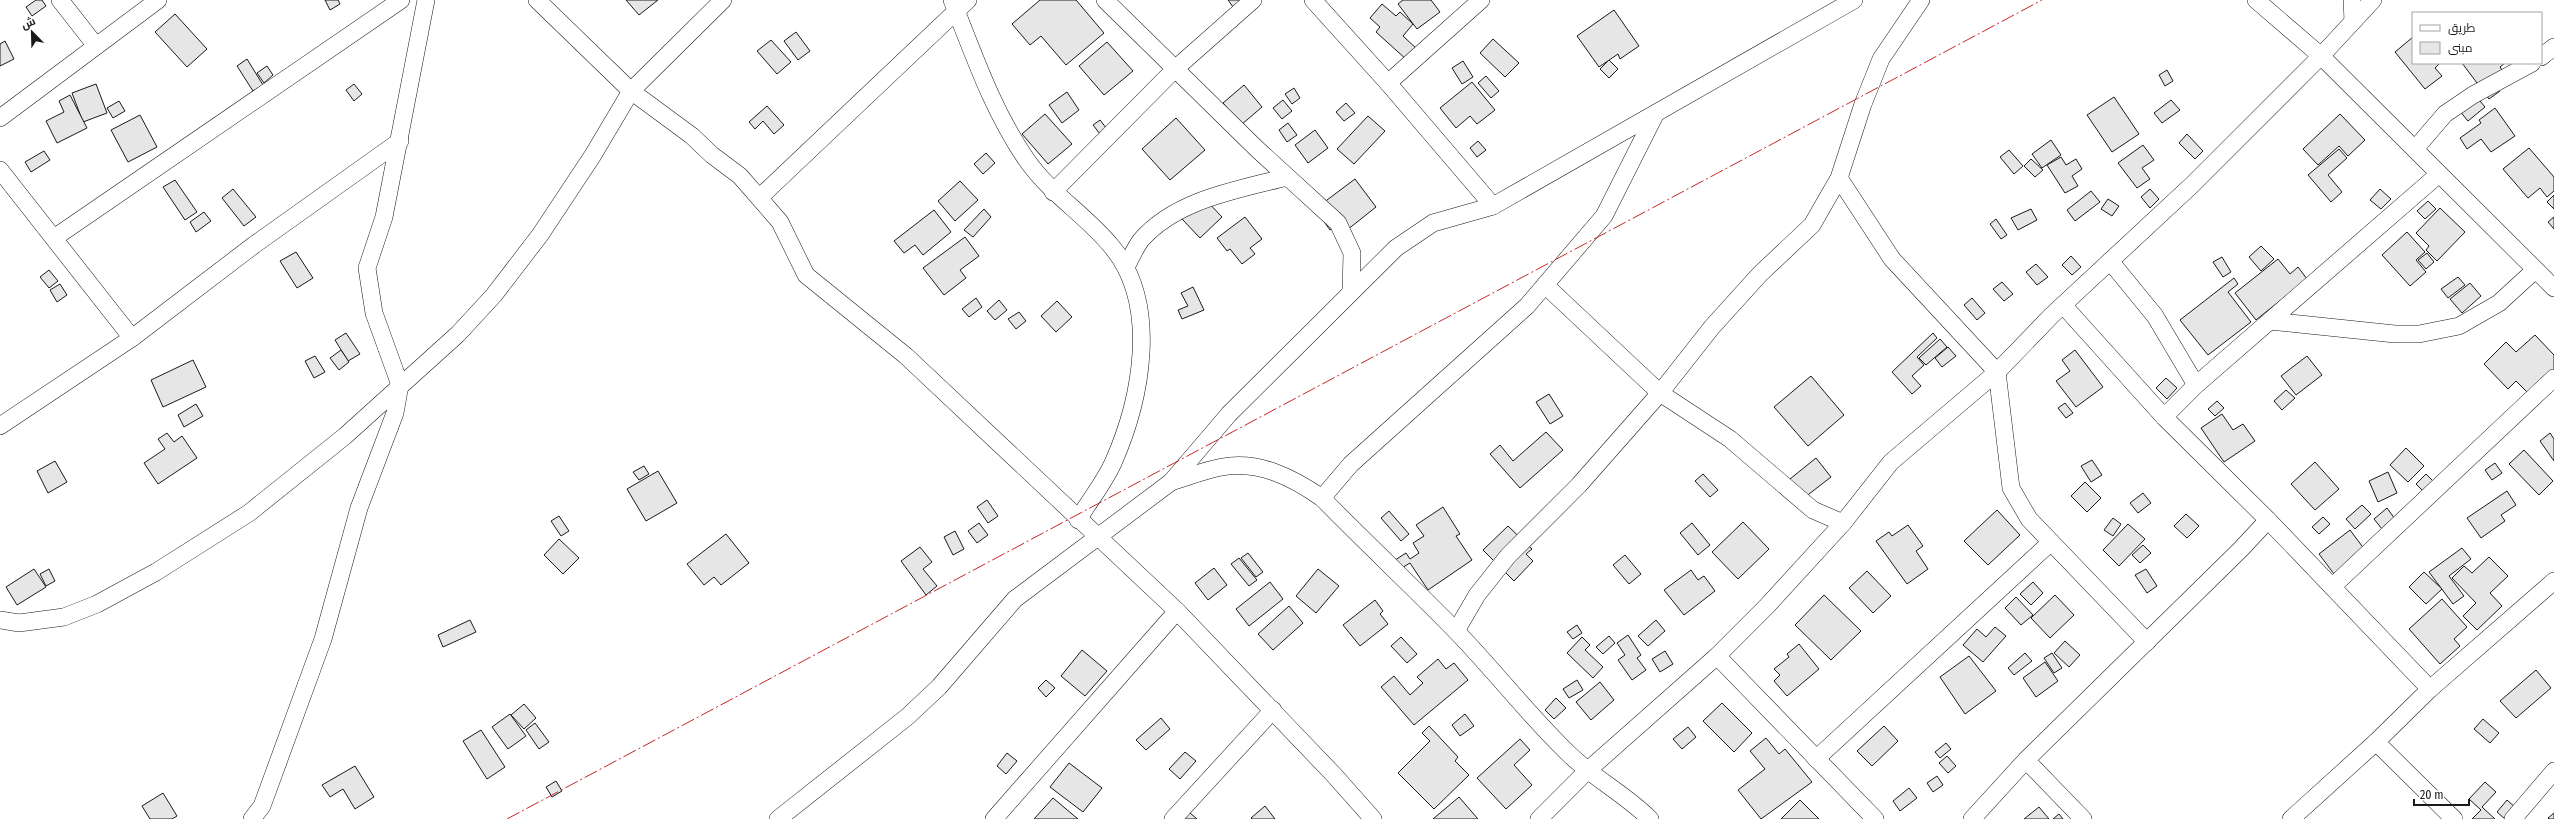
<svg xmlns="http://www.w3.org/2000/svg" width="2554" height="819" viewBox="0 0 2554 819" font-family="'Fira Sans Condensed',Cairo,sans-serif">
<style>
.building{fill:#e6e6e6;stroke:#1a1a1a}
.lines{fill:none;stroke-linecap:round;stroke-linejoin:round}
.minor-casing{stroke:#1a1a1a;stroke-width:18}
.minor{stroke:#fff;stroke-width:17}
.power{stroke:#c62828;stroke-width:1;stroke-dasharray:14 3 2 3;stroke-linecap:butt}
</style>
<rect width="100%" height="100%" fill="#fff"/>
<g class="building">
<polygon points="36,0 42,0 46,6 32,16 26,7"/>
<polygon points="325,0 338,0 340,4 330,10"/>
<polygon points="626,0 658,0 639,15"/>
<polygon points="1040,0 1076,0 1104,33 1066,65 1041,36 1030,45 1012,24"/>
<polygon points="1228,0 1241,0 1233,7"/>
<polygon points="1403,0 1431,0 1440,12 1417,29 1398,4"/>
<polygon points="1382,4 1396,16 1400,12 1413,24 1403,36 1418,50 1408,61 1376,32 1380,27 1370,18"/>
<polygon points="1614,10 1639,46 1620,59 1618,54 1599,67 1577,36"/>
<polygon points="175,14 207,49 187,67 155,32"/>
<polygon points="796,32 810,51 798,60 784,41"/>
<polygon points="2413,37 2413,63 2440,63 2435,68 2442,76 2425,89 2395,52"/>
<polygon points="1493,39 1519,63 1505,77 1480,53"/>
<polygon points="771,40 791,62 777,74 757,51"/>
<polygon points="5,41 14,59 0,66 0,44"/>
<polygon points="1107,42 1133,71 1104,95 1079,66"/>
<polygon points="247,59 263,85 253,91 237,66"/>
<polygon points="1609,60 1618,69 1609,78 1600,69"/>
<polygon points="1463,61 1473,77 1462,84 1452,68"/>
<polygon points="2462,63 2505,63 2500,67 2504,73 2493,81 2500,91 2489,99"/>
<polygon points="267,66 273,75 264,83 257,73"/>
<polygon points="2167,70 2173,81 2165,86 2159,75"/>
<polygon points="1486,76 1499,91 1491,98 1478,83"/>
<polygon points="1472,82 1495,110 1477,124 1470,116 1456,128 1440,108"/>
<polygon points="96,84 107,113 83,122 72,93"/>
<polygon points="354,84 362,94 354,101 346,90"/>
<polygon points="1244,85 1262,107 1241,125 1223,103"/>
<polygon points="1294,88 1300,98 1292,104 1285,94"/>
<polygon points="2471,90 2485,107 2468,121 2454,104"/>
<polygon points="1067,92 1079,110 1062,123 1049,105"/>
<polygon points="70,95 87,128 57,143 46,121 64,112 59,101"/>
<polygon points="2114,97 2139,134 2112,152 2087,115"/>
<polygon points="1283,100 1292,111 1282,119 1273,108"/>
<polygon points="2171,100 2180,110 2162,123 2154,113"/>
<polygon points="119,101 125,111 113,118 107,108"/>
<polygon points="1346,103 1355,113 1344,121 1336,112"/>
<polygon points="767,106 784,125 774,134 763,121 755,129 749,122"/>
<polygon points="2495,108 2515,136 2491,152 2481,139 2467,149 2460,138 2481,123 2479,120"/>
<polygon points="1045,114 1072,144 1048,164 1022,134"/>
<polygon points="2340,114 2365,140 2348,156 2339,146 2318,165 2303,149"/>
<polygon points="140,115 157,147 128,162 111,130"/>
<polygon points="1368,116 1385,131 1354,164 1337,149"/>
<polygon points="1176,118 1205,150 1170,180 1142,149"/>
<polygon points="1100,120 1107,129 1100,134 1093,125"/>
<polygon points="1288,123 1297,135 1287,142 1279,130"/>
<polygon points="1315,130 1328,148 1308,163 1295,145"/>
<polygon points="2187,134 2203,151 2195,159 2179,143"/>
<polygon points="2051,140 2061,155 2042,168 2032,154"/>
<polygon points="1478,141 1486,150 1477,157 1470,148"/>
<polygon points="2143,145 2154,160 2142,168 2150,179 2137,188 2118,163"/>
<polygon points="2529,148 2554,177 2554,191 2547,197 2540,188 2528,198 2503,169"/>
<polygon points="2339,149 2347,158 2328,175 2342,192 2331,202 2308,175"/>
<polygon points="2009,150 2023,166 2014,174 2000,157"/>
<polygon points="44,151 50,160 31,172 25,162"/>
<polygon points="986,153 995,163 983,174 974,164"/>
<polygon points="2061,157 2066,165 2076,159 2082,169 2072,176 2078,186 2065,193 2047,165"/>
<polygon points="2031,159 2043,170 2035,177 2024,166"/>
<polygon points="1355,179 1376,207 1347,230 1342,222 1330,230 1315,209"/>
<polygon points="175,180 197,212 185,220 163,187"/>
<polygon points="960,181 978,200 955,221 938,201"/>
<polygon points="233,189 256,217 244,226 222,198"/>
<polygon points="2150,189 2159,199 2150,208 2141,197"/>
<polygon points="2380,189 2391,199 2381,209 2370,200"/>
<polygon points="2091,191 2100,202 2075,221 2067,210"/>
<polygon points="2554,195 2554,209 2547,202"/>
<polygon points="1204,198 1222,217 1200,238 1182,219"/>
<polygon points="2108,199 2119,206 2112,216 2101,209"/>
<polygon points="2428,201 2436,209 2425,219 2417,211"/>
<polygon points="2440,208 2465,232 2437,261 2426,250 2429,246 2416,233"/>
<polygon points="984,209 991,217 973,237 964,230"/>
<polygon points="2031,209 2037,220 2018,230 2011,218"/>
<polygon points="934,210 951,232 923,255 915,245 904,253 894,241"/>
<polygon points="204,212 211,221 196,232 190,222"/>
<polygon points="1245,217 1262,239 1250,248 1255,254 1242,264 1230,249 1227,251 1217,238"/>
<polygon points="2554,217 2554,229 2548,222"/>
<polygon points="1996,219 2007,235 2001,239 1990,224"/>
<polygon points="2407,232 2425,252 2416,260 2426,272 2410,286 2382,255"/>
<polygon points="965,237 979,256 960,270 966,278 944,295 923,268"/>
<polygon points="2261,246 2274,259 2261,271 2249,257"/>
<polygon points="296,252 313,278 297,288 280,261"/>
<polygon points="2427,253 2434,262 2426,269 2418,260"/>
<polygon points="2071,256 2081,267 2072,275 2062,265"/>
<polygon points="2222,257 2231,272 2223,277 2213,262"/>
<polygon points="2278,259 2290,274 2298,267 2307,279 2256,320 2235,293"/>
<polygon points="2036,264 2048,277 2037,285 2026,272"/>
<polygon points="49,270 58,281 49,288 40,277"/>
<polygon points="2458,277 2465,285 2448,298 2441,289"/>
<polygon points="2234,278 2238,284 2228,292 2251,322 2208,355 2180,320"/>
<polygon points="2002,282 2013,294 2004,301 1993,289"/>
<polygon points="2470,283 2481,296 2462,313 2450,299"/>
<polygon points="60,284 67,295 57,302 50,290"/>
<polygon points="1193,287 1204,310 1182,319 1178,310 1188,306 1181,293"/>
<polygon points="976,298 982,307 969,317 962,309"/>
<polygon points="1972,298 1985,313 1977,320 1964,305"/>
<polygon points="999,300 1007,310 995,320 987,311"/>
<polygon points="1057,301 1072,317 1056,332 1041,316"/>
<polygon points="1019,312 1026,321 1016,329 1008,319"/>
<polygon points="346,333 360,354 348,361 335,340"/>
<polygon points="1933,333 1937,338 1917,357 1924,365 1912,376 1921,386 1912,394 1892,372"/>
<polygon points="2535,335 2554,355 2554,370 2528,393 2516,381 2508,389 2484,364 2506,342 2516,352"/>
<polygon points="1940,339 1947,347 1926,365 1919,358"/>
<polygon points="1948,347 1956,356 1942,367 1935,358"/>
<polygon points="341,350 349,362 339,370 330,358"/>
<polygon points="2075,350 2103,387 2076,407 2056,381 2070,371 2062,360"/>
<polygon points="315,356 325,372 314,378 305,361"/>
<polygon points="2307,356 2322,375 2296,395 2281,376"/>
<polygon points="193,360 206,387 163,407 151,380"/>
<polygon points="1811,376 1844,415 1808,446 1774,407"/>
<polygon points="2166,378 2177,388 2167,399 2156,388"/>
<polygon points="2286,390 2295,398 2282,410 2274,401"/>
<polygon points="1549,394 1563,416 1550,424 1536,402"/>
<polygon points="2217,401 2224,408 2215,416 2208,409"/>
<polygon points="2065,403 2073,413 2066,418 2058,408"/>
<polygon points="196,404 203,416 184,427 178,415"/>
<polygon points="2222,414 2233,430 2243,424 2255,441 2224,462 2201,428"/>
<polygon points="1546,432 1563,450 1520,488 1490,454 1500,445 1513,461"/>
<polygon points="167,433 174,442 182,436 197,458 158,484 144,463 165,449 158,439"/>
<polygon points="2550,433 2554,439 2554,461 2540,441"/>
<polygon points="2406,448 2424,466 2408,482 2390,465"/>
<polygon points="2524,450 2553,481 2539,495 2509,464"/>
<polygon points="1816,458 1831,477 1800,501 1785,483"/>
<polygon points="2092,460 2102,475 2091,482 2081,466"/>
<polygon points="55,461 67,482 48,493 37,471"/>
<polygon points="2315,462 2339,489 2315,510 2291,484"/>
<polygon points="2495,463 2502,473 2492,480 2485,470"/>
<polygon points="644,466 649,474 639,480 633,472"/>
<polygon points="658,471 677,503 646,521 627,489"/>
<polygon points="2388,472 2397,493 2378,502 2369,481"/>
<polygon points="1703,474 1718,490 1710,497 1695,481"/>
<polygon points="2426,474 2434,482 2424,492 2416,484"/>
<polygon points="2085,482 2101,498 2087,512 2071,496"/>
<polygon points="2507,491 2516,505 2501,515 2505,521 2481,538 2467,518"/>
<polygon points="2143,493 2151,503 2138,513 2130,503"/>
<polygon points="987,500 998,516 988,523 977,507"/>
<polygon points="2362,505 2371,514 2355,529 2346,519"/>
<polygon points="1443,507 1460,534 1456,536 1472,560 1428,590 1410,563 1395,572 1389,564 1406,553 1410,559 1419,553 1413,543 1424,536 1416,525"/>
<polygon points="2387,508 2395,519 2382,529 2374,519"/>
<polygon points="1997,510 2020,535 1988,565 1964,541"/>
<polygon points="1389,511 1409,534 1401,541 1381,518"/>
<polygon points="2186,514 2199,526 2187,538 2174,526"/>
<polygon points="559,516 569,531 561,536 551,521"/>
<polygon points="2323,517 2330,524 2319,534 2312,527"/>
<polygon points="2113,518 2121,524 2113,536 2104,530"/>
<polygon points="1743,522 1769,549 1738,579 1712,552"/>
<polygon points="979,523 988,535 977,543 968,531"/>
<polygon points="1692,523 1710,545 1698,555 1680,533"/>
<polygon points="2128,524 2145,539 2119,566 2103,550"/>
<polygon points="1908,525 1923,546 1916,551 1928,569 1907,584 1876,541 1889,532 1892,536"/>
<polygon points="1508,526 1532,549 1526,554 1533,561 1514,581 1483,550"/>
<polygon points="2350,530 2365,550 2334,574 2319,554"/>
<polygon points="955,531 964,549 953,555 944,537"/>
<polygon points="726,534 749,563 721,585 714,577 704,585 687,564"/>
<polygon points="559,539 579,558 563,574 544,555"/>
<polygon points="2143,545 2151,553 2140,563 2132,555"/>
<polygon points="920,547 932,562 923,569 937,586 926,595 901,561"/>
<polygon points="2462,548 2471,559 2449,576 2464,596 2453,604 2429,572"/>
<polygon points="1248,553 1263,572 1256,577 1241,558"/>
<polygon points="1625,555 1641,574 1629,584 1613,565"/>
<polygon points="2489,557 2508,576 2490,593 2502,606 2477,630 2463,616 2476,603 2452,578 2464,566 2472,573"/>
<polygon points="1239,558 1257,580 1249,586 1231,564"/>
<polygon points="1214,568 1227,585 1208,600 1195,583"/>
<polygon points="34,569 46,587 17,605 6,587"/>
<polygon points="49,569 55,581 46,586 40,574"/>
<polygon points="1318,569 1339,586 1316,613 1296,596"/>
<polygon points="2146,569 2157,586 2147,593 2135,575"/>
<polygon points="1691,570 1698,580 1704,576 1715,591 1684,615 1664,590"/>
<polygon points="1867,571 1891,596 1873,613 1849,588"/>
<polygon points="2424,572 2442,589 2426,604 2409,587"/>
<polygon points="1270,582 1283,599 1249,626 1236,609"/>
<polygon points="2033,582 2043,593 2031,605 2020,594"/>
<polygon points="1824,595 1861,631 1831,660 1795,625"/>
<polygon points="2055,595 2074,615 2050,638 2031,618"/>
<polygon points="2016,597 2033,615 2021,625 2005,608"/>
<polygon points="2442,599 2467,627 2454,639 2460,646 2440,664 2409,629"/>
<polygon points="1375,600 1383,611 1380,614 1388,624 1360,646 1343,625"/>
<polygon points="1289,606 1303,623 1273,650 1258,634"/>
<polygon points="470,620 476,632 443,647 438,635"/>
<polygon points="1656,620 1665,631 1648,646 1638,636"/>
<polygon points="1577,625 1582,633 1573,639 1567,632"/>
<polygon points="1995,627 2006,636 1983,662 1963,645 1977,629 1986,637"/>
<polygon points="1628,635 1641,655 1637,658 1646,670 1632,680 1618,660 1625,655 1617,643"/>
<polygon points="1609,636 1615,643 1603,654 1596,647"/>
<polygon points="1401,637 1417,654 1407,663 1391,646"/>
<polygon points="1582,637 1590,645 1585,650 1603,667 1593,678 1567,653"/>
<polygon points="2065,641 2080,655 2069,667 2054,653"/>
<polygon points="1799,644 1819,669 1787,696 1774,681 1780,675 1774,669 1789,657 1787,654"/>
<polygon points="1082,650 1107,671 1085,696 1061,676"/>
<polygon points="1665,651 1673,664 1660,672 1652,659"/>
<polygon points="2025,653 2032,661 2014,675 2008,668"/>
<polygon points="2052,653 2062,668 2054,673 2044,658"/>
<polygon points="1969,656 1996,691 1965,714 1940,677"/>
<polygon points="1438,659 1446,669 1454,663 1468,680 1414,725 1381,687 1394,676 1410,695 1423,683 1417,677"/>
<polygon points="2045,662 2058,681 2036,697 2023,678"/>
<polygon points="2536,670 2551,688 2516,718 2500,701"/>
<polygon points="1046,680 1055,688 1046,697 1038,688"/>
<polygon points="1577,680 1583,690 1569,698 1563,689"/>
<polygon points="1600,682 1614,700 1591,720 1576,702"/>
<polygon points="1556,698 1566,708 1554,719 1545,710"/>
<polygon points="1722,703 1752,733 1734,752 1703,721"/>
<polygon points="524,704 536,718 524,729 511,715"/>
<polygon points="510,714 526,736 508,749 492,727"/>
<polygon points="1465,714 1474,726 1460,736 1452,725"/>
<polygon points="1161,718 1170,729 1146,750 1136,740"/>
<polygon points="2483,719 2499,733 2490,743 2474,729"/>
<polygon points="535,723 549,742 539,749 526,730"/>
<polygon points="1429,726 1458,757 1455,761 1469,775 1434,809 1398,773 1430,741 1422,733"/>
<polygon points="1884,726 1898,741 1872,766 1857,751"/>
<polygon points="1688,727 1696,737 1682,749 1673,739"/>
<polygon points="481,730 505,767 487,779 463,741"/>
<polygon points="1766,738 1779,754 1785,749 1812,782 1761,819 1738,790 1765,769 1750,751"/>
<polygon points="1520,739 1530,750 1514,765 1532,785 1506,809 1477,778"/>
<polygon points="1946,743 1951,749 1940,758 1935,752"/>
<polygon points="1185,752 1196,761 1180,779 1169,769"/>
<polygon points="1007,753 1017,761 1006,774 997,766"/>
<polygon points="1947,756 1956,766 1948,773 1939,763"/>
<polygon points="1069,763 1102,788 1083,812 1050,787"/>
<polygon points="355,766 374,797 355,809 343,789 330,797 322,785"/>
<polygon points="1937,776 1943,785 1933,792 1927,783"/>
<polygon points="556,781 562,791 552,797 546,787"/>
<polygon points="2485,782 2496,792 2482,807 2495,819 2472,819 2481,810 2469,799"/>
<polygon points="1909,788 1917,798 1900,811 1893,801"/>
<polygon points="163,793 177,816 172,819 150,819 142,806"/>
<polygon points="1459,797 1478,819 1433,819"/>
<polygon points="1053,798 1078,819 1034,819"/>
<polygon points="1800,800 1819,819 1781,819"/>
<polygon points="2507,800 2516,808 2505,819 2497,812"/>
<polygon points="1265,806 1275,819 1252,819 1251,818"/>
<polygon points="2039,807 2049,819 2024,819"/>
<polygon points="1190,813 1197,819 1184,819"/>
<polygon points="2554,813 2554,819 2549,819 2548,818"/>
<polygon points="2059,814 2063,819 2053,819"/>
</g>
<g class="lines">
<defs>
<g id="minor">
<polyline points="60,0 96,46"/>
<polyline points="537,0 631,91 692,136 712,155 740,176 780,222 806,275 906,356 1177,611 1334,775 1373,819"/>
<path d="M952 0C974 55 992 109 1026 159 1051 195 1085 214 1112 247 1160 305 1141 400 1113 463 1104 483 1089 501 1078 520"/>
<polyline points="1105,0 1257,149 1338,223 1352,253 1351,291"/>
<polyline points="1313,0 1388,83 1493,206"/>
<polyline points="2256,0 2321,56 2554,288"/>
<polyline points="2352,0 2353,21"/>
<polyline points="2541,57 2554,47"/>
<polyline points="1388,83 1481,0"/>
<polyline points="0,118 158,0"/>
<polyline points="2415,149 2445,114 2473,95 2532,63"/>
<polyline points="0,170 132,338"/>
<polyline points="1839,178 1892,259 1997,372 2011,488 2029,519 2147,642"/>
<polyline points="1053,192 1175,69 1253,0"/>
<polyline points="760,197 968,0"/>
<polyline points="54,238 401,0"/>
<polyline points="2110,261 2155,316 2196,385"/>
<path d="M1126 267C1131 258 1135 248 1141 240 1177 199 1238 190 1287 177"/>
<polyline points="1545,285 1660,393 1730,439 1813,510 1843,523"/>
<polyline points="2063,305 2164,417 2268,520 2430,689"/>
<polyline points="2270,321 2395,334 2419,334 2459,326 2499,303 2535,270"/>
<polyline points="2164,417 2196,385 2439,174"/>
<polyline points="0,426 132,338 254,245 400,141"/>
<path d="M1171 482C1188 477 1205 470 1222 467 1259 460 1293 478 1322 498 1366 543 1412 586 1455 630 1495 671 1529 716 1570 755 1595 779 1626 795 1650 819"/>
<polyline points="1322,498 1351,464 1527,306 1604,216 1656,113"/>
<polyline points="2332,587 2554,378"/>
<polyline points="0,620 19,623 64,617 97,604 156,572 249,513 345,436 458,334 494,295 540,235 593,155 631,91 723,0"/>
<polyline points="1456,631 1477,595 1508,556 1579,485 1660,393 1712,327 1760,274 1812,225 1839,178 1863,104 1881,59 1921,0"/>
<polyline points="1717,656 1875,819"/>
<polyline points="2376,742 2454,819"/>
<polyline points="1816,759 2051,542"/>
<polyline points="2026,760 2083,819"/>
<polyline points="252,819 262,806 323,639 359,508 395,413 400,385 374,313 367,268 384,217 426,0"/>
<polyline points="778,819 907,717 939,687 1015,599 1171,482 1229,414 1396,248 1433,223 1493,206 1854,0"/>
<polyline points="994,819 1177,611"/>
<polyline points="1173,819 1273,710"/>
<polyline points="1539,819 1587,771 1717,656 1767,606 1843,523 1891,462 1997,372 2051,316 2193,184 2321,56 2373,0"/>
<polyline points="1972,819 2026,760 2241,549 2268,520"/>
<polyline points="2291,819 2376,742 2430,689 2554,581"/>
<polyline points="2513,819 2554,771"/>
</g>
</defs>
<use href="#minor" class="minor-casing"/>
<use href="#minor" class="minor"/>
<polyline class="power" points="507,819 2042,0"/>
</g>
<rect x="2412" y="12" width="130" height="52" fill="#ffffff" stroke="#a3a3a3"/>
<rect x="2420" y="25" width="20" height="6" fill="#ffffff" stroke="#a3a3a3"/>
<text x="2448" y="32" font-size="12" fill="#1a1a1a">طريق</text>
<rect x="2420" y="42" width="20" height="12" fill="#e6e6e6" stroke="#a3a3a3"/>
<text x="2448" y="52" font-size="12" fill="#1a1a1a">مبنى</text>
<g transform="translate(32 32) rotate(337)" stroke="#ffffff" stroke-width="3" paint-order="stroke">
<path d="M0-3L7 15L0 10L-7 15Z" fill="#1a1a1a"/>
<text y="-6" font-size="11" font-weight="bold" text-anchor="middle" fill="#1a1a1a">ش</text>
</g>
<path d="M2414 799v6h55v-6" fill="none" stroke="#1a1a1a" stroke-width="2"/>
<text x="2420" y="799" font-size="12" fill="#1a1a1a" stroke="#ffffff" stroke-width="3" paint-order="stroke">20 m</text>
</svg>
